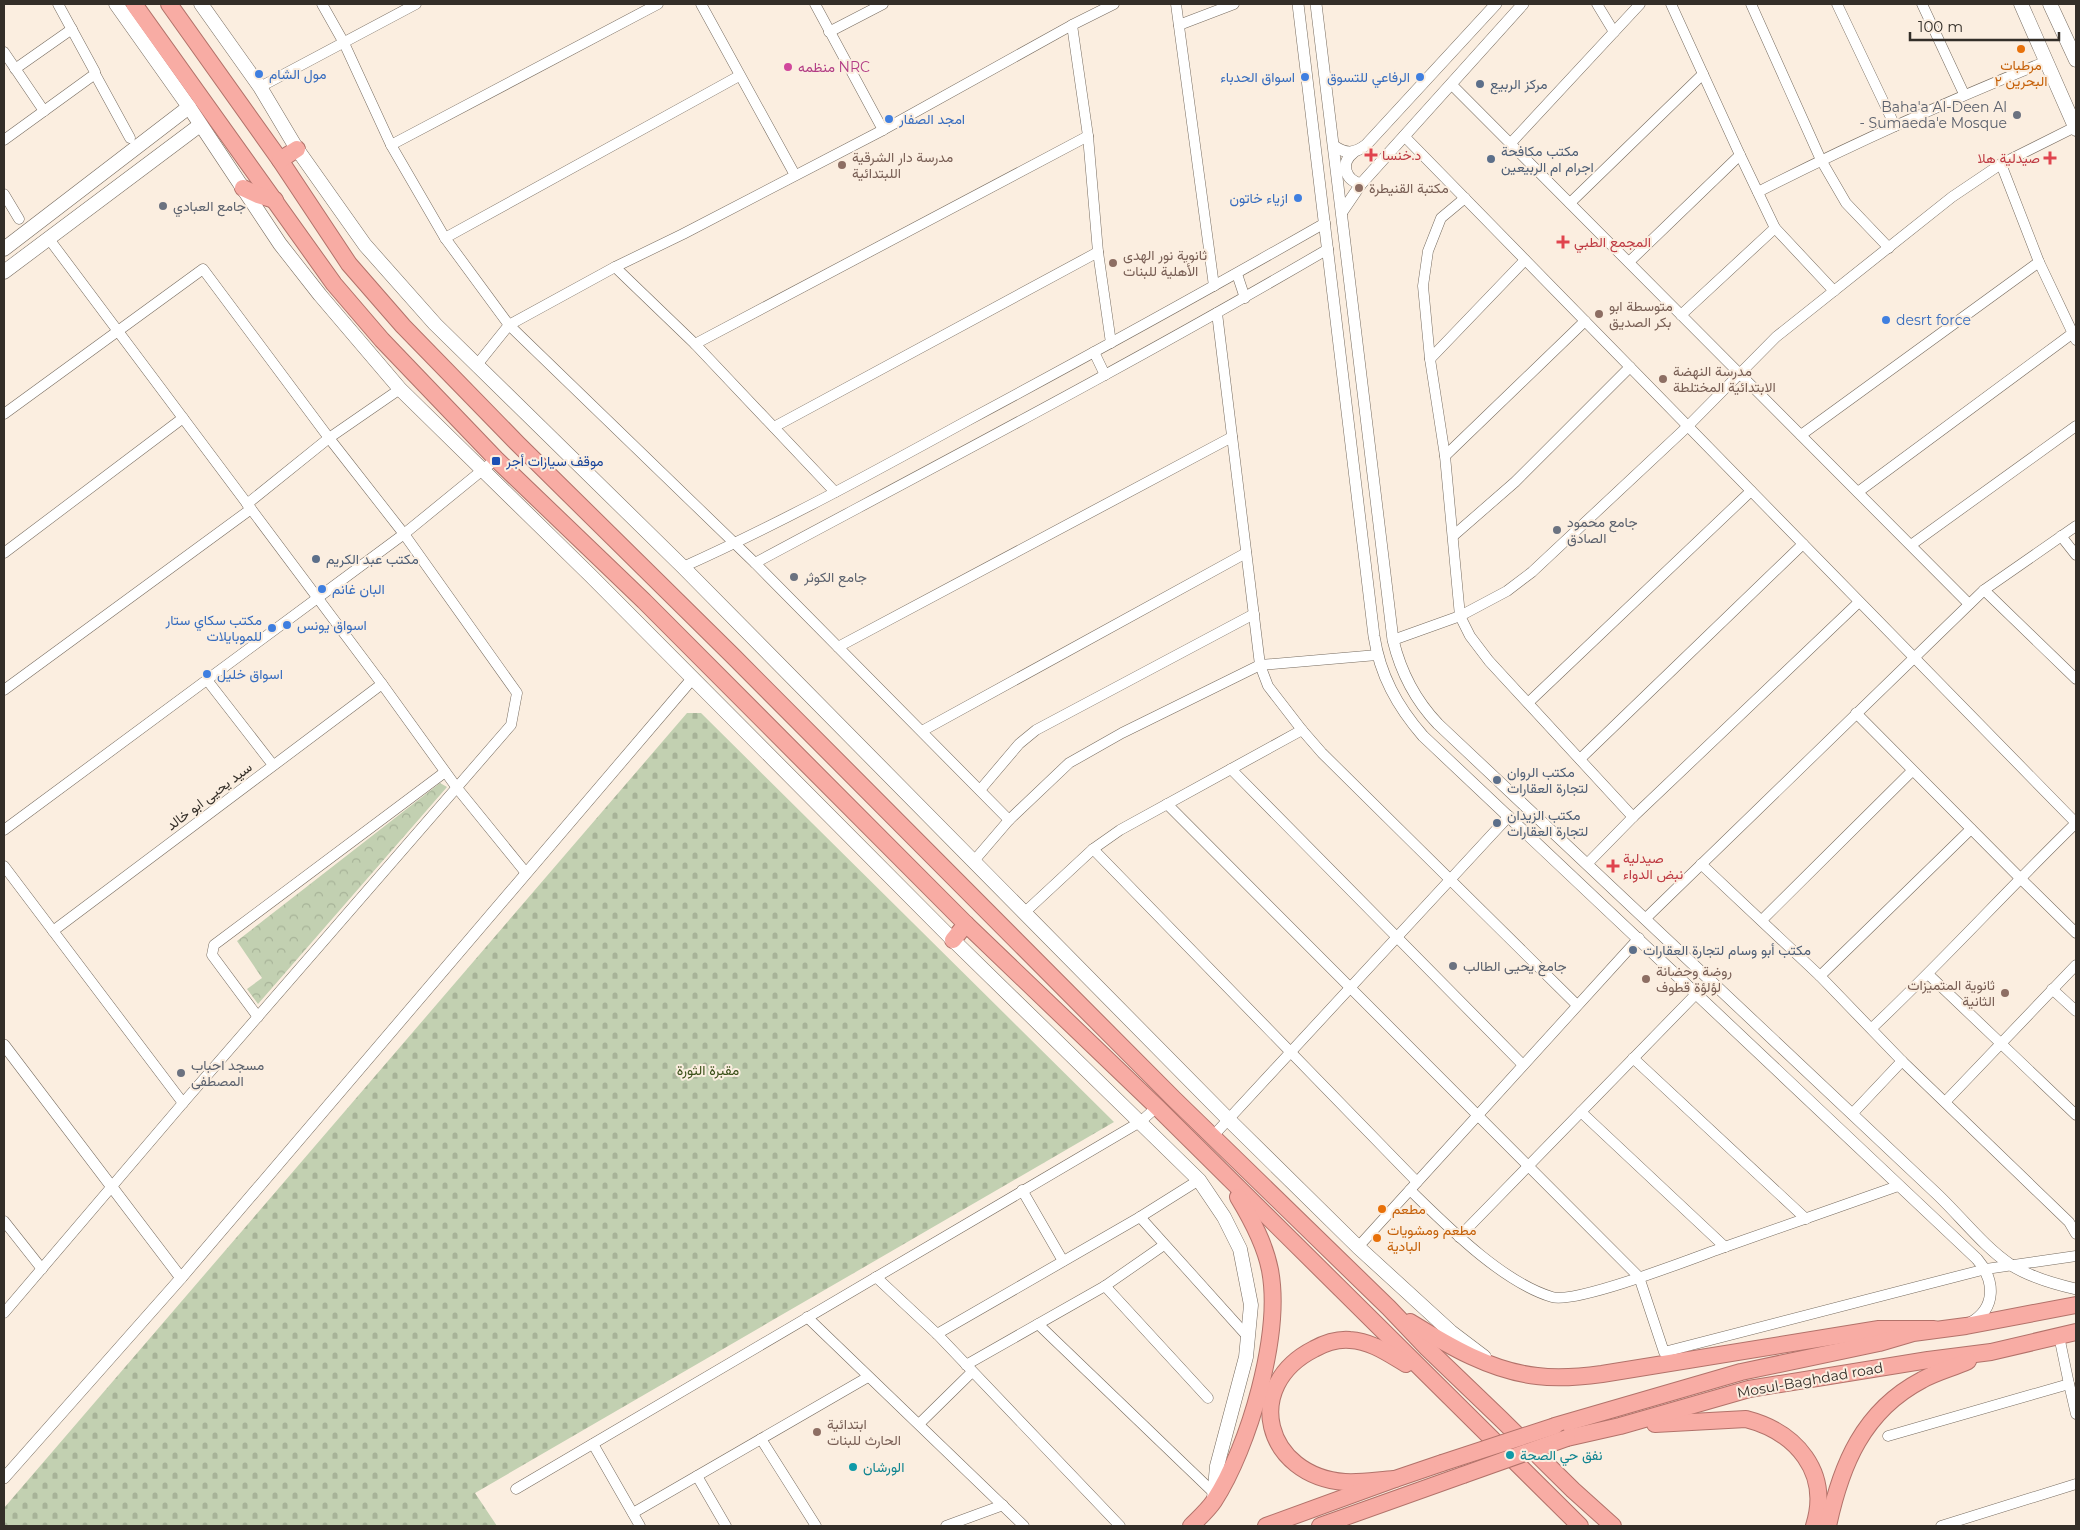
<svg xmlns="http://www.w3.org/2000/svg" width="2080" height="1530" viewBox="0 0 2080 1530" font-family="Montserrat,Vazirmatn,sans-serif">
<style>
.cemetery{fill:url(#cemetery-stones)}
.park{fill:url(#park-crowns)}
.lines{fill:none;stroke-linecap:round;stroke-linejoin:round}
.minor-casing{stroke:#766b5f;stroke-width:11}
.tertiary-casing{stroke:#766b5f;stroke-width:12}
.secondary-casing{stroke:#766b5f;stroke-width:15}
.trunk-casing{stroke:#b2726a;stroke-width:18}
.minor{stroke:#fff;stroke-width:10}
.tertiary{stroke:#fff;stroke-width:11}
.secondary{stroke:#fff;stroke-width:14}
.trunk{stroke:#f8aca4;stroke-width:16}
.trunk-bridge-casing{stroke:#b2726a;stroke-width:18;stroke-linecap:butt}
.trunk-bridge{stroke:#f8aca4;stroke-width:16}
.food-dot{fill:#e8710a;stroke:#fbeee0;stroke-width:2}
.hotel-dot{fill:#d1479c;stroke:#fbeee0;stroke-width:2}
.shop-dot{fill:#3f7fe0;stroke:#fbeee0;stroke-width:2}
.service-dot{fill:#5c6f8a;stroke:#fbeee0;stroke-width:2}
.worship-dot{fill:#6b7280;stroke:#fbeee0;stroke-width:2}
.health-dot{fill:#e0444e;stroke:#fbeee0;stroke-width:2}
.education-dot{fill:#8d6e63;stroke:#fbeee0;stroke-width:2}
.transit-dot{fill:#1a4fb4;stroke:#fbeee0;stroke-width:2}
.culture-dot{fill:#0f9aa8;stroke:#fbeee0;stroke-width:2}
.labels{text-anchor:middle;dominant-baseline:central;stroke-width:4;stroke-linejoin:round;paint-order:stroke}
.food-label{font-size:14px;fill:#c56008;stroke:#fbeee0;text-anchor:start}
.hotel-label{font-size:14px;fill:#b23c85;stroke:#fbeee0;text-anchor:start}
.shop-label{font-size:14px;fill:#366cbe;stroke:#fbeee0;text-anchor:start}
.service-label{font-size:14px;fill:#4e5e75;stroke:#fbeee0;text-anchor:start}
.worship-label{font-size:14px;fill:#5b616d;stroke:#fbeee0;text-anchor:start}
.health-label{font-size:14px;fill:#be3a42;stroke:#fbeee0;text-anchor:start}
.education-label{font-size:14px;fill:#785e54;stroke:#fbeee0;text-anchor:start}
.transit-label{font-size:14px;fill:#164399;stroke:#fbeee0;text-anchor:start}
.street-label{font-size:14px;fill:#332e28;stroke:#fbeee0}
.park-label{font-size:14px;fill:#3a4f18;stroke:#fbeee0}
.culture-label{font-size:14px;fill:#0d838f;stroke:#fbeee0;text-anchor:start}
</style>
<defs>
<pattern id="cemetery-stones" width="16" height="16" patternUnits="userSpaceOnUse" patternTransform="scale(1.25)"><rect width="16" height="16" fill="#c2d0b1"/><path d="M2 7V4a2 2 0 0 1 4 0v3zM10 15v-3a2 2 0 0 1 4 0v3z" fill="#a7b398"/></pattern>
<pattern id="park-crowns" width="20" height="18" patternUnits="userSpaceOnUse" patternTransform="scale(1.25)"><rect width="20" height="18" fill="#c2d0b1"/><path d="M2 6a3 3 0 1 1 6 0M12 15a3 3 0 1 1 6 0" fill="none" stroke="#a7b398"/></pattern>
</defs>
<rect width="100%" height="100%" fill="#fbeee0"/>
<polygon class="cemetery" points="687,713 701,713 1114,1122 475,1493 497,1526 4,1526 4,1508"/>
<polygon class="park" points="440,783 447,787 258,1004 247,989 262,978 237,941"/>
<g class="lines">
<defs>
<g id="minor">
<polyline points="322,4 344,43 391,145 445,238 509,325 755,563 1009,820"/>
<polyline points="701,4 795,175"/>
<polyline points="815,4 883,130"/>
<polyline points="1176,4 1214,286"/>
<polyline points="1597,4 1614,32"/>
<polyline points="1671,4 1740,155 1775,228 1834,291"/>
<polyline points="1751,4 1821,160 1846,203 1889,248"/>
<polyline points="1837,4 1895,126"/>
<polyline points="1922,4 1964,94"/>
<polyline points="1072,25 1088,136 1098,252 1111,343"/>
<polyline points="1179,25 1234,4"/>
<polyline points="829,32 883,4"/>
<polyline points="4,52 44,111"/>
<polyline points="15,69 72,29"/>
<polyline points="95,74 130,138"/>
<polyline points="1451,84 1969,604"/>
<polyline points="260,87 416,4"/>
<polyline points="1404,136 2076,823"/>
<polyline points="4,140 95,74 95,72 58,4"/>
<polyline points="1510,144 1640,4"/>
<polyline points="391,145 658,4"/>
<polyline points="2001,164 2039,262 2076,340"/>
<path d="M1758 192C1852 144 1948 101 2047 61"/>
<polyline points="4,194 19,219"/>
<polyline points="1465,198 1441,218 1428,251 1423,286 1430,359 1445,456 1460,616 1470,636 1489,661 1633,817"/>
<polyline points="1570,203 1703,74"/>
<polyline points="445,238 739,76"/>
<polyline points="49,239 382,684 457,788 526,873"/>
<polyline points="1629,262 1740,155"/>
<polyline points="615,267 695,344 835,492"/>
<polyline points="1237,274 1245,298"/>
<polyline points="1217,313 1260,665 1268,686 1302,730 1322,753 1577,1005"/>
<polyline points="1681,315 1775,228"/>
<polyline points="695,344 1088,136"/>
<polyline points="1094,352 1105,375"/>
<polyline points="1430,359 1525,260"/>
<polyline points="476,366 509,325 615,267 683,234 883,130 1072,25 1114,4"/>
<polyline points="4,414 203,269 329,438 404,534 517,693 511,725 183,1103 4,1313"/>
<polyline points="774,427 1098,252"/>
<polyline points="1801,435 2039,262"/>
<polyline points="1445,456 1585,321"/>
<polyline points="1858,492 2073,333"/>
<polyline points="247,504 329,438 400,389"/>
<polyline points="1453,536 1515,482 1630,367"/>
<polyline points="2061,536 2076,555"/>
<polyline points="1911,545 2076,426"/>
<polyline points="4,553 183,418"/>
<path d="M755 563C947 460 1140 359 1328 249"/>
<path d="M683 567C779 524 872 473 965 422 1086 357 1206 291 1325 223"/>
<polyline points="1984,590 2076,679"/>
<polyline points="1393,640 1460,616 1507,591 1532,572 1688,426 1776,337 1952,197 2001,164 2075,127"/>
<polyline points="838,647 1232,437"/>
<polyline points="207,680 273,765"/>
<polyline points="4,690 251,509"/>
<polyline points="1529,702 1751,491"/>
<polyline points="1856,713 2020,878 2076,933"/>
<polyline points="922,731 1246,553"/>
<polyline points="1580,759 1803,544"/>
<polyline points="1231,769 1523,1065"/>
<polyline points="980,790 1019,744 1036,730 1254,614"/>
<polyline points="1167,804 1639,1277 1664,1352 1986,1269 2076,1256"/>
<polyline points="4,830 404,534 496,459"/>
<polyline points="1093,849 1417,1182"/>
<polyline points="973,862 1009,820 1069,763 1122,733 1260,665 1377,655"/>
<polyline points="1587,864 1633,817 1859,602"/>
<polyline points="1701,864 1820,976 1902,1061 2069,1222 2076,1234"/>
<polyline points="4,866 183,1103"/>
<polyline points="1024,913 1093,849 1120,830 1302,730"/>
<polyline points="1645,919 1984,590 2076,526"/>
<polyline points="1762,920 1912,771"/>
<polyline points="53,931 382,684"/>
<polyline points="1929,975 2076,1115"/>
<polyline points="1820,976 1971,829"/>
<polyline points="2052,989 2076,1011"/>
<polyline points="258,1017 212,955 214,945 445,772"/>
<path d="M1872 1028C1942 962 2007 890 2076 823"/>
<polyline points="1633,1058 1806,1219"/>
<polyline points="1946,1101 2076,965"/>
<polyline points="1581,1112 1725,1247"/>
<polyline points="1852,1114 1902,1061"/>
<polyline points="1213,1136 1509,816"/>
<polyline points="1022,1190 1063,1261"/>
<path d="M1410 1190C1447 1226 1502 1282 1552 1297 1576 1304 1689 1260 1719 1249 1779 1228 1838 1207 1898 1186"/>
<polyline points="1140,1217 1248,1337"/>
<polyline points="4,1221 42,1269"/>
<polyline points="1459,1237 1696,994"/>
<polyline points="1358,1247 1639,938"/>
<polyline points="876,1277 937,1334 1120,1526"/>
<polyline points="1105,1286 1208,1398"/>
<polyline points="807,1317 1024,1526"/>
<polyline points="1038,1324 1215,1494"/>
<polyline points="937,1334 1140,1217 1199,1180"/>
<polyline points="2059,1336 2069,1384"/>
<polyline points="966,1365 1105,1286 1164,1245"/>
<polyline points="919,1424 972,1372"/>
<polyline points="1888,1436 2069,1384 2076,1414"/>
<polyline points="761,1439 816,1526"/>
<polyline points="593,1444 640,1526"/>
<polyline points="697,1476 726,1526"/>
<polyline points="516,1489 1140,1122 1157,1107"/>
<polyline points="633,1513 868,1377"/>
<polyline points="946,1526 1003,1505"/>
<polyline points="1941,1526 2076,1484"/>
</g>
<g id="tertiary">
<path d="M1298 4 1374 636C1380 675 1397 706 1423 736L1977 1259C1995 1280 1997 1308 1970 1323"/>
<path d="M1316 4 1393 640C1401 673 1415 700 1438 724L1938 1195C1961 1217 1985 1248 2011 1265 2030 1277 2054 1284 2076 1289"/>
<path d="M1334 146C1346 154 1354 154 1366 145L1496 4"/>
<path d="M1353 153C1340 163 1345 180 1361 184"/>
<polyline points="1342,212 1361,184 1523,4"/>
<polyline points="4,1045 181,1278"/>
<polyline points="4,1478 181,1278 692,679"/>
</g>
<g id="secondary">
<polyline points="116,4 189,107 280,244 320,295 400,389 591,576 953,940 1199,1180 1224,1217 1240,1249 1251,1305 1246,1357 1217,1466 1214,1499"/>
<polyline points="201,4 260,87 297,149 365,245 435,324 683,567 1228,1119 1358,1247 1451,1332 1484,1357"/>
<polyline points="2021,4 2076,129"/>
<polyline points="2050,4 2076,60"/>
<polyline points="4,249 189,107"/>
<polyline points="4,272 200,125"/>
</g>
<g id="trunk">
<polyline points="134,4 334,284 382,340 496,459 644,601 966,924 1157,1107 1580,1526"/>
<polyline points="169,4 280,160 349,264 403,326 518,444 733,656 1174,1099 1389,1308 1427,1348 1501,1419 1573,1490 1613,1526"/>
<polyline points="280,160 297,149"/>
<polyline points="243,188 258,195 275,200"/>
<polyline points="953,940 966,924"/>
<path d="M1410 1322C1449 1346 1491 1371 1537 1376 1559 1379 1580 1377 1602 1374L1879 1329H1934"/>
<path d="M1655 1424 1746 1419C1796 1432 1831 1472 1814 1526"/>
<polyline points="1555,1426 1741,1372 1879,1343 1913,1333 1966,1326 2076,1305"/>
<polyline points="1567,1438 1620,1426 1749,1389 1928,1360 1991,1352 2076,1332"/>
<path d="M1395 1479C1378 1480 1362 1483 1345 1482 1265 1476 1241 1386 1314 1349 1325 1343 1338 1339 1350 1340 1371 1341 1389 1354 1406 1364"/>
<path d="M1191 1526C1199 1518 1208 1510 1214 1501 1249 1447 1282 1334 1270 1270 1265 1244 1252 1220 1238 1197"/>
<polyline points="1266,1526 1395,1479 1442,1463"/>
<polyline points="1320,1526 1463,1475"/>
<path d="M1828 1526C1841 1465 1863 1411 1922 1380 1936 1372 1953 1368 1968 1361"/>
</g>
</defs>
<use href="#minor" class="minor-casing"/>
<use href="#tertiary" class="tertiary-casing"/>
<use href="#secondary" class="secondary-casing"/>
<use href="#trunk" class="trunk-casing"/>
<use href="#minor" class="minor"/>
<use href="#tertiary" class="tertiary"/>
<use href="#secondary" class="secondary"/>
<use href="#trunk" class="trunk"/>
<defs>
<g id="trunk-bridge">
<polyline points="1442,1463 1555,1426"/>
<polyline points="1463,1475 1567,1438"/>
</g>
</defs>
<use href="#trunk-bridge" class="trunk-bridge-casing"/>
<use href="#trunk-bridge" class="trunk-bridge"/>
</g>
<g class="food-dot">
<circle cx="2021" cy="49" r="5"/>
<circle cx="1382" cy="1209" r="5"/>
<circle cx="1377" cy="1238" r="5"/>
</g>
<circle class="hotel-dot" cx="788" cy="67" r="5"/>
<g class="shop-dot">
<circle cx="259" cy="74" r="5"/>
<circle cx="1305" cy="77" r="5"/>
<circle cx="1420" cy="77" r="5"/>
<circle cx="889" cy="119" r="5"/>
<circle cx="1298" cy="198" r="5"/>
<circle cx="1886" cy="320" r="5"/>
<circle cx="322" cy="589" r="5"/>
<circle cx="287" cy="625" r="5"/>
<circle cx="272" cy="628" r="5"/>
<circle cx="207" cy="674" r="5"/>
</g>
<g class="service-dot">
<circle cx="1480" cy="84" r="5"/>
<circle cx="1491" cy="159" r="5"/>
<circle cx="316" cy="559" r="5"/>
<circle cx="1497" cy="780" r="5"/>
<circle cx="1497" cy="823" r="5"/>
<circle cx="1633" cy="950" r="5"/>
</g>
<g class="worship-dot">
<circle cx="2017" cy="115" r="5"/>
<circle cx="163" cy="206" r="5"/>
<circle cx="1557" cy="530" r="5"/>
<circle cx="794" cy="577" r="5"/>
<circle cx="1453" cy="966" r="5"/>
<circle cx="181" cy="1073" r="5"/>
</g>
<g class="health-dot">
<path d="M1368.5 147.5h5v5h5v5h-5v5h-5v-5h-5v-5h5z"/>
<path d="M2047.5 150.5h5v5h5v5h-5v5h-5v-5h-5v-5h5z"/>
<path d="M1560.5 234.5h5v5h5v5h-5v5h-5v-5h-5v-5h5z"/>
<path d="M1610.5 858.5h5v5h5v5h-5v5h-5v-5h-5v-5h5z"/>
</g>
<g class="education-dot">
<circle cx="842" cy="165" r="5"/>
<circle cx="1359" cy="188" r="5"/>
<circle cx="1113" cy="263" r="5"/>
<circle cx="1599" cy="314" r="5"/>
<circle cx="1663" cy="379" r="5"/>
<circle cx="1646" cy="979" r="5"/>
<circle cx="2005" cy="993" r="5"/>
<circle cx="817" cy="1432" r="5"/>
</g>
<rect class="transit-dot" x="491" y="456" width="10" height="10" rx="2.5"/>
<g class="culture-dot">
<circle cx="1510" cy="1455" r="5"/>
<circle cx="853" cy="1467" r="5"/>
</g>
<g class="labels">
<g class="food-label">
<text x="2021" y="65" text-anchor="middle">مرطبات<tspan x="2021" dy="16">البحرين ٢</tspan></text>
<text x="1392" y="1209">مطعم</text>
<text x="1387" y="1230">مطعم ومشويات<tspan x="1387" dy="16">البادية</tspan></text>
</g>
<g class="hotel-label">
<text x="798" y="67">منظمه NRC</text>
</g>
<g class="shop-label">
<text x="269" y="74">مول الشام</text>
<text x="1295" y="77" text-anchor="end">اسواق الحدباء</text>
<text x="1410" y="77" text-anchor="end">الرفاعي للتسوق</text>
<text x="899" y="119">امجد الصفار</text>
<text x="1288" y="198" text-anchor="end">ازياء خاتون</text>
<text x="1896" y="320">desrt force</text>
<text x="332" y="589">البان غانم</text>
<text x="262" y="620" text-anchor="end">مكتب سكاي ستار<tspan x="262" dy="16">للموبايلات</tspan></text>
<text x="297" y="625">اسواق يونس</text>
<text x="217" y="674">اسواق خليل</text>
</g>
<g class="service-label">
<text x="1490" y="84">مركز الربيع</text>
<text x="1501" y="151">مكتب مكافحة<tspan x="1501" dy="16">اجرام ام الربيعين</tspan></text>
<text x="326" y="559">مكتب عبد الكريم</text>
<text x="1507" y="772">مكتب الروان<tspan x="1507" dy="16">لتجارة العقارات</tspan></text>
<text x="1507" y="815">مكتب الزيدان<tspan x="1507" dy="16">لتجارة العقارات</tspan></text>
<text x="1643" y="950">مكتب أبو وسام لتجارة العقارات</text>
</g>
<g class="worship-label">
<text x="2007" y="107" text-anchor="end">Baha'a Al-Deen Al<tspan x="2007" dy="16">- Sumaeda'e Mosque</tspan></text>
<text x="173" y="206">جامع العبادي</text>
<text x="1567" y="522">جامع محمود<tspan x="1567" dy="16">الصادق</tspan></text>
<text x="804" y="577">جامع الكوثر</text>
<text x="1463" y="966">جامع يحيى الطالب</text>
<text x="191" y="1065">مسجد احباب<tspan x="191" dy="16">المصطفى</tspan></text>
</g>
<g class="health-label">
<text x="1382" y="155">د.خنسا</text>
<text x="2040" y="158" text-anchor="end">صيدلية هلا</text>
<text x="1574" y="242">المجمع الطبي</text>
<text x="1623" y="858">صيدلية<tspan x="1623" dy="16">نبض الدواء</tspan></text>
</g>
<g class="education-label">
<text x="852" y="157">مدرسة دار الشرقية<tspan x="852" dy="16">اللبتدائية</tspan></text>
<text x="1369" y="188">مكتبة القنيطرة</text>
<text x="1123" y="255">ثانوية نور الهدى<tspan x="1123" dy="16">الأهلية للبنات</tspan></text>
<text x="1609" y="306">متوسطة ابو<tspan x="1609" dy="16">بكر الصديق</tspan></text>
<text x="1673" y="371">مدرسة النهضة<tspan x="1673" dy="16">الابتدائية المختلطة</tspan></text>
<text x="1656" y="971">روضة وحضانة<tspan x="1656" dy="16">لؤلؤة قطوف</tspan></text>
<text x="1995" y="985" text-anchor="end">ثانوية المتميزات<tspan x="1995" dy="16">الثانية</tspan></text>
<text x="827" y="1424">ابتدائية<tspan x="827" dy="16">الحارث للبنات</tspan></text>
</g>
<g class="transit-label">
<text x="506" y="461">موقف سيارات أجر</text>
</g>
<g class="street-label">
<text transform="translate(209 796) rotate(-37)">سيد يحيى ابو خالد</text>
<text transform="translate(1810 1380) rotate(-10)">Mosul-Baghdad road</text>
</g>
<g class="park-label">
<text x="708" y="1070">مقبرة الثورة</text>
</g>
<g class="culture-label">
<text x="1520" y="1455">نفق حي الصحة</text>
<text x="863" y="1467">الورشان</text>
</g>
</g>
<rect width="2080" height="1530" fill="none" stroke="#332e28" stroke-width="10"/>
<path d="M1910 32v8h149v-8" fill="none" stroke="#332e28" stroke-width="2.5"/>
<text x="1918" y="32" font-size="15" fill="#332e28" stroke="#fbeee0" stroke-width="4" paint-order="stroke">100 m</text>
</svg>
